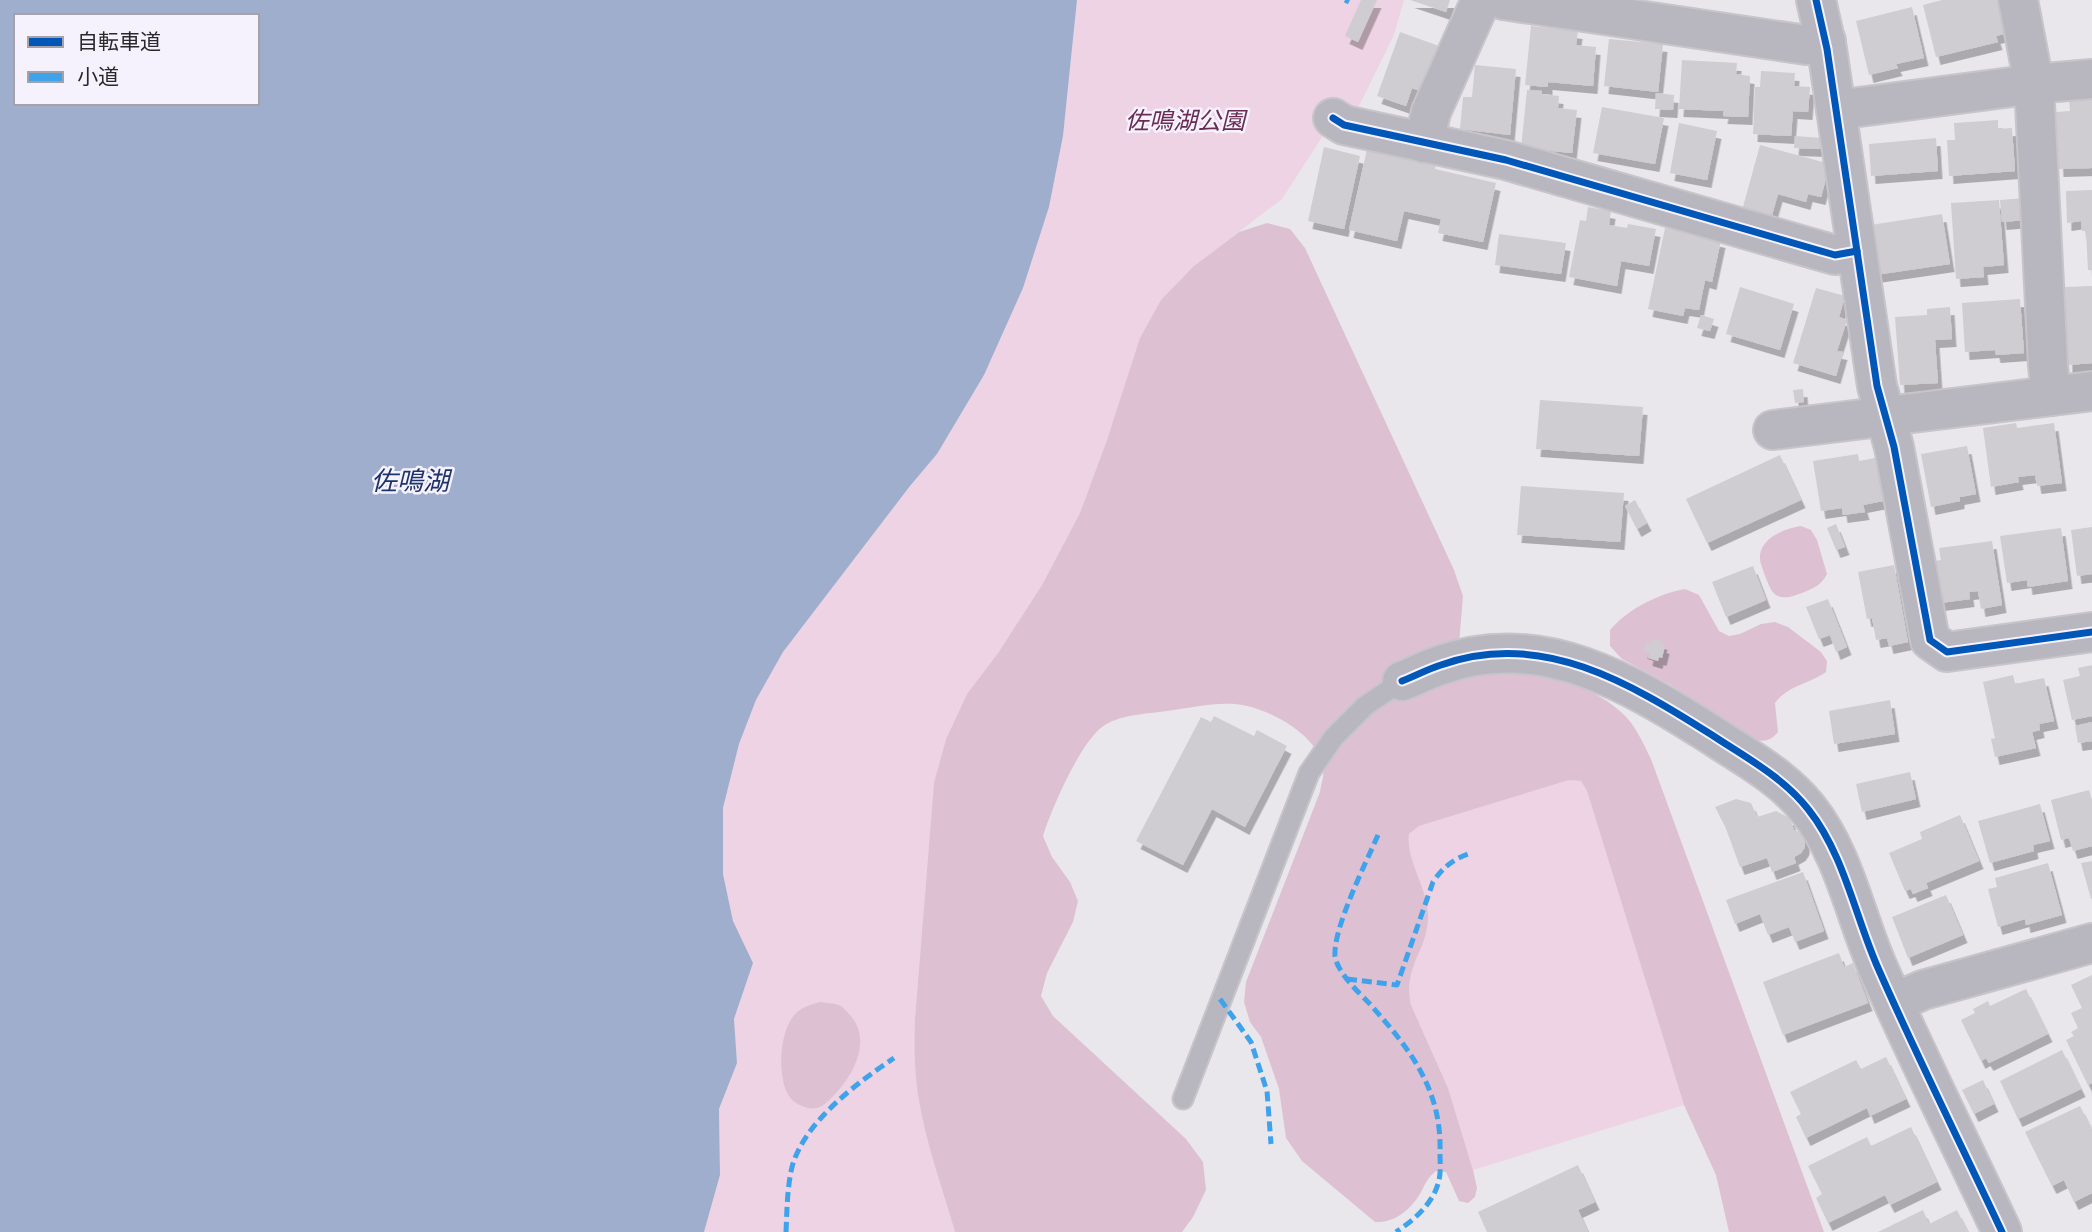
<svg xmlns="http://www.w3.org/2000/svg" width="2092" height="1232" viewBox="0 0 2092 1232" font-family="Spectral,'Noto Sans JP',serif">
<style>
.green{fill:#edd3e3}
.forest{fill:#ddc1d2}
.water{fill:#a0aece;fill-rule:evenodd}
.building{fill:#cfcdd1;filter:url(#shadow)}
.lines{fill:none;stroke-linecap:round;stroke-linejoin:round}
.service-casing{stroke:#c7c5c9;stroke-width:23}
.minor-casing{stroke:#c7c5c9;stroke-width:42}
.service{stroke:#b8b7bf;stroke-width:19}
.minor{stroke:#b8b7bf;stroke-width:38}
.quiet{stroke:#3ea3eb;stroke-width:5;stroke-dasharray:10 5;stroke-linecap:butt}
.cycleway-casing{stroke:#f6f2fd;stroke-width:11}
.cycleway{stroke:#0057b8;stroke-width:7}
.labels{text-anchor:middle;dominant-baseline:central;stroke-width:5;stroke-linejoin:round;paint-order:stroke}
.park-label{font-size:24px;font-style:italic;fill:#692d53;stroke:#f6f2fd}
.water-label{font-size:26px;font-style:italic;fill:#1d3369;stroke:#f6f2fd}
</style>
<defs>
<filter id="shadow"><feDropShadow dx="4.5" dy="8" stdDeviation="0" flood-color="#0004"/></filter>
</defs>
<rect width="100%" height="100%" fill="#e9e7ec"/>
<g class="green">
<path d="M1077 0H1404L1394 35 1355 114 1341 108 1282 199 1194 266 1108 437 1080 513 1042 585 998 653 967 694 946 739 934 784 915 1018C914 1044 914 1069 918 1095 925 1141 942 1187 955 1232H704L720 1175 719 1109 737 1063 734 1019 753 963 733 921 723 874V809L739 744 756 700 783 652 910 486 937 454 984 375 1023 288 1049 207 1063 136Z"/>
<path d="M1569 780 1581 781 1587 791 1684 1105 1473 1170 1448 1088 1411 1005C1403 967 1426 953 1428 920 1430 890 1406 863 1409 834L1419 826Z"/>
</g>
<g class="forest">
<path d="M1267 223 1290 229 1305 248 1454 570 1463 596 1459 644 1469 670C1491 677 1507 672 1528 674 1562 677 1597 690 1622 713 1635 724 1643 743 1651 759L1824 1232H1729L1716 1175 1684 1105 1587 791 1581 781 1569 780 1419 826 1409 834C1406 863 1430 890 1428 920 1426 953 1403 967 1411 1005L1448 1088 1473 1170 1477 1188 1475 1197 1468 1203 1459 1201 1446 1172 1436 1171C1427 1178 1425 1185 1420 1194 1410 1210 1395 1223 1375 1222L1302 1161 1286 1138 1279 1089 1261 1037 1250 1022 1244 1002 1246 982 1320 792C1321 784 1325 774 1323 766 1316 735 1276 713 1247 706 1222 700 1192 708 1167 711 1147 714 1123 714 1105 725 1082 738 1051 810 1043 836L1052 857 1070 882 1078 901 1073 922 1047 973 1041 996 1053 1016 1186 1139 1203 1162 1206 1190 1193 1217 1182 1232H955C942 1187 925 1141 918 1095 914 1069 914 1044 915 1018L934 783 946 739 967 694 998 653 1042 585 1080 513 1108 437 1140 338 1161 300 1194 266 1239 232Z"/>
<path d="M1801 526 1811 530 1817 540 1827 574C1822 584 1816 587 1807 591 1798 594 1785 601 1776 595 1770 591 1768 582 1765 576 1763 569 1759 562 1760 555 1762 537 1786 528 1801 526Z"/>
<path d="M1685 589 1699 595 1719 631 1729 636 1740 634 1761 624 1775 622 1788 627 1821 652 1827 661 1826 672C1809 684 1787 686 1775 703L1778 732C1771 740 1766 742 1756 740L1671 685 1622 659 1610 646V630C1628 609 1658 594 1685 589Z"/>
<path d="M820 1002C826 1003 836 1003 841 1006 844 1008 846 1011 849 1014 871 1037 857 1069 838 1091 833 1096 825 1106 817 1108 807 1110 794 1104 789 1096 776 1076 779 1023 800 1010 805 1006 814 1004 820 1002Z"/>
</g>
<path class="water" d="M0 0H1077L1063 136 1049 207 1023 288 984 375 937 454 910 486 783 652 756 700 739 744 723 808V874L733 921 753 963 734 1019 737 1063 719 1109 720 1175 704 1232H0ZM16 16H257V103H16Z"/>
<g class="building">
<polygon points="1361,0 1377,0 1358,42 1345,36"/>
<polygon points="1410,0 1450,0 1446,12"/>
<polygon points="1942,0 2003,0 2011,32 1996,36 1998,42 1936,57 1923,5"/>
<polygon points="1912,7 1924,58 1896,64 1898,68 1869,75 1856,21"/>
<polygon points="1531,26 1578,31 1576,45 1596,47 1593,86 1548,82 1548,87 1525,85"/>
<polygon points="1400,32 1442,47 1426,93 1412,88 1406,106 1377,96"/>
<polygon points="1609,39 1663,44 1658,92 1604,86"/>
<polygon points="1682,60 1737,63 1736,74 1750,76 1748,117 1723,116 1724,111 1679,109"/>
<polygon points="1475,65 1516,69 1510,135 1460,129 1463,97 1472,97"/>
<polygon points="1761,71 1795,73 1794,86 1810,87 1808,112 1793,111 1791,136 1753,134 1755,87 1760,87"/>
<polygon points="1527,90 1542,91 1542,94 1559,96 1558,108 1577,110 1572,153 1521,148"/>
<polygon points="1656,93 1674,95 1673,110 1655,109"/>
<polygon points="2092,97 2092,168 2059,169 2056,112 2070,111 2069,98"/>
<polygon points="1602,107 1664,118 1655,164 1593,153"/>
<polygon points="1998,120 1998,129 2012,128 2015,171 1949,176 1947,140 1955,140 1954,123"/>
<polygon points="1679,123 1717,131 1707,180 1670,173"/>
<polygon points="1795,136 1823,138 1822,149 1794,148"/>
<polygon points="1936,138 1938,171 1871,176 1869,144"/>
<polygon points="1368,145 1436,163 1435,169 1496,183 1483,242 1438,233 1441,219 1404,211 1397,241 1349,230"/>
<polygon points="1760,145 1830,164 1821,197 1808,194 1806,202 1778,194 1772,215 1743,207"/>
<polygon points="1324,147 1360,156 1344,229 1308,221"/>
<polygon points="2092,190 2092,270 2088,270 2086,231 2082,231 2081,221 2067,223 2066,191"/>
<polygon points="2025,198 2026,220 2002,222 2000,200"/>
<polygon points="1999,200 2004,265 1983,267 1984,277 1956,279 1951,203"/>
<polygon points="1588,207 1611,211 1609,225 1627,228 1628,224 1656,229 1649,266 1621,261 1617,286 1569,277 1580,220 1586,221"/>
<polygon points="1942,214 1950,264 1875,275 1864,226"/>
<polygon points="1665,228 1721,240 1712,282 1705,280 1699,310 1685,308 1683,316 1648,309"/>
<polygon points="1499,234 1566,243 1561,274 1495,265"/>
<polygon points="2092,286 2092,363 2068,365 2065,287"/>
<polygon points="1740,287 1794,304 1780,350 1726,334"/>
<polygon points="1816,288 1845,296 1839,317 1847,320 1837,351 1843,352 1836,376 1793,363"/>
<polygon points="2020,299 2024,353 1996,355 1995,350 1965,352 1962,303"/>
<polygon points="1950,307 1952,339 1935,340 1938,383 1900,385 1895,317 1927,315 1927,309"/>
<polygon points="1701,315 1714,319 1710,331 1697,328"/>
<polygon points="1803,389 1804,402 1795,403 1793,390"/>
<polygon points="1540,400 1643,407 1639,456 1536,449"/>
<polygon points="2016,423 2017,428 2054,423 2062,483 2037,486 2035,475 2018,477 2019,482 1991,487 1983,428"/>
<polygon points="1967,446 1976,494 1960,497 1960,501 1931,507 1921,454"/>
<polygon points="1858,454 1859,461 1875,458 1883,501 1863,505 1865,512 1843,515 1842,508 1821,511 1813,461"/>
<polygon points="1780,455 1801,500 1707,543 1686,499"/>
<polygon points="1521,486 1624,493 1620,542 1517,535"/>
<polygon points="1635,500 1647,523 1637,529 1625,506"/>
<polygon points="1836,524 1845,547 1836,550 1827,528"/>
<polygon points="2092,527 2092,574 2077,576 2071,530"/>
<polygon points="2061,528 2068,581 2028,587 2027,580 2007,583 2000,536"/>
<polygon points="1992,541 2002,605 1981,609 1978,591 1969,592 1970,599 1940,603 1935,561 1941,560 1939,548"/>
<polygon points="1894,565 1908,642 1889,646 1887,638 1876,640 1872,618 1867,619 1858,572"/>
<polygon points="1753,566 1766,600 1726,617 1712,582"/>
<polygon points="1828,599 1847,647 1836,652 1830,635 1819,639 1806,607"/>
<polygon points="1653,639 1663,642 1662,645 1665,646 1662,658 1659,657 1658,661 1648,658 1649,653 1643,651 1646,642 1652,644"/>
<polygon points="2092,665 2092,716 2072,720 2063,680 2080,676 2078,668"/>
<polygon points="2013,675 2015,684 2044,678 2054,721 2039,724 2040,730 2032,732 2036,748 1995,757 1991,739 1995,738 1983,682"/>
<polygon points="1890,700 1895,734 1834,744 1829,711"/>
<polygon points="1214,716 1254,736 1257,730 1287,746 1245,827 1212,809 1183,865 1136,841 1201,717 1211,722"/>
<polygon points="2092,722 2092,741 2078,743 2075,726"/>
<polygon points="1910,772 1916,799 1862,812 1856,784"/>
<polygon points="2089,790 2092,800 2092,846 2073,851 2069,838 2061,840 2051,800"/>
<polygon points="1736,799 1751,803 1757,817 1776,811 1790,818 1794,830 1801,833 1805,840 1805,847 1801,853 1794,857 1796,863 1772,872 1767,858 1740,867 1725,826 1715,807"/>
<polygon points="2040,804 2050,841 2033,845 2034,851 1990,863 1978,821"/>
<polygon points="1960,815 1979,861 1926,883 1928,888 1913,894 1911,889 1905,891 1889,853 1922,839 1920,832"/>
<polygon points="2092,861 2092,899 2091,899 2081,863"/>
<polygon points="2048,863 2062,915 2026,925 2025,919 1998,927 1988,889 1997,887 1995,878"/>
<polygon points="1803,872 1824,931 1795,942 1789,927 1768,935 1760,914 1735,924 1726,900"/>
<polygon points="1946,895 1963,935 1908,958 1892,917"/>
<polygon points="1839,953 1844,967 1853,963 1868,1003 1783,1035 1763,982"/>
<polygon points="2092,975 2092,1083 2088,1085 2066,1040 2074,1036 2071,1032 2078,1028 2071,1013 2082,1008 2071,985"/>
<polygon points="2026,989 2048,1034 1989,1063 1986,1058 1981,1061 1961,1020 1975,1013 1973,1009 1988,1001 1990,1006"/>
<polygon points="2062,1050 2081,1089 2018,1119 2000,1081"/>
<polygon points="1886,1057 1906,1099 1870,1116 1867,1108 1806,1138 1796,1117 1801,1114 1790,1092 1856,1060 1861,1069"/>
<polygon points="1983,1080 1994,1104 1974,1114 1962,1090"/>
<polygon points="2080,1106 2092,1130 2092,1193 2074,1202 2064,1180 2052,1186 2025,1132"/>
<polygon points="1911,1127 1937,1182 1890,1205 1885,1195 1828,1223 1816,1198 1822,1194 1808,1166 1867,1137 1871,1146"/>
<polygon points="1578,1165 1595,1202 1578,1210 1588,1232 1487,1232 1478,1212"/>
<polygon points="1923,1210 1929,1224 1957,1210 1968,1232 1878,1232"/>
</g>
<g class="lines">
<defs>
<polyline id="service" points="1183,1099 1309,773 1334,737 1365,706 1402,681"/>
<g id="minor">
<polyline points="1503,0 1806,45 1826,41"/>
<polyline points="1816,0 1827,49 1877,386 1894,447 1930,640 1947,652 2092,632"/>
<polyline points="2018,0 2034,84 2048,365 2051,396"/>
<polyline points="1836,110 2034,84 2092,79"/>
<polyline points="1333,118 1344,125 1506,160 1835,255 1857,251"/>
<polyline points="1424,143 1431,112 1481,0"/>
<polyline points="1773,430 2092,391"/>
<path d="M1402 681C1415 676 1428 669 1441 665 1541 629 1630 683 1712 735 1745 757 1783 777 1808 809 1844 854 1855 916 1878 968 1917 1057 1961 1144 2002 1232"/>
<polyline points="1894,1003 1923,990 2092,943"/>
</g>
</defs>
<use href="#service" class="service-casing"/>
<use href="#minor" class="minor-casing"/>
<use href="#service" class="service"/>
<use href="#minor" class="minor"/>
<g class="quiet">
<polyline points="1345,0 1349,2"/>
<path d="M1378 835C1366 863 1333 928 1335 956 1337 972 1358 992 1369 1003 1410 1049 1442 1089 1440 1153 1440 1161 1441 1172 1439 1180 1434 1203 1414 1220 1396 1232"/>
<path d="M1347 979 1397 985 1433 882C1443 867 1453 859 1471 853"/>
<polyline points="1220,999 1251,1042 1267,1091 1271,1144"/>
<path d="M786 1232C787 1210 787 1189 792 1167 804 1122 857 1083 894 1058"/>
</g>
<defs>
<g id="cycleway">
<polyline points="1816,0 1827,49 1877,386 1894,447 1930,640 1947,652 2092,632"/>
<polyline points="1333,118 1344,125 1506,160 1835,255 1857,251"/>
<path d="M1402 681C1415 676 1428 669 1441 665 1541 629 1630 683 1712 735 1745 757 1783 777 1808 809 1844 854 1855 916 1878 968 1917 1057 1961 1144 2002 1232"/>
</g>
</defs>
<use href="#cycleway" class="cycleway-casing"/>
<use href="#cycleway" class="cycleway"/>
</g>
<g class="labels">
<g class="park-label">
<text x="1185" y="122">佐鳴湖公園</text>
</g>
<g class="water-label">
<text x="410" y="482">佐鳴湖</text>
</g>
</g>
<rect x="14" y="14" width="245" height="91" fill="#f6f2fd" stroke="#a4a1a9" stroke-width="2"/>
<rect x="28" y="37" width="35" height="10" fill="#0057b8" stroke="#a4a1a9" stroke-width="2"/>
<text x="77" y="49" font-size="21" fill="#2a282c">自転車道</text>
<rect x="28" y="72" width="35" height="10" fill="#3ea3eb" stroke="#a4a1a9" stroke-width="2"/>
<text x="77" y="84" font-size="21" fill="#2a282c">小道</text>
</svg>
